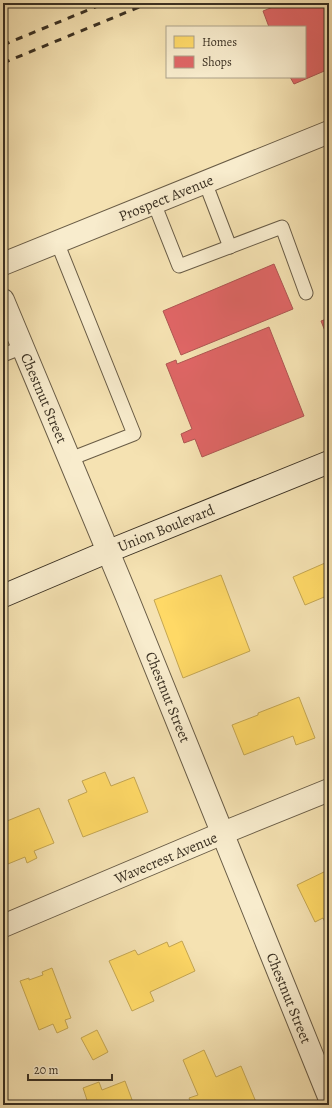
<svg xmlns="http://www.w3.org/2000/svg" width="332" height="1108" viewBox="0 0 332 1108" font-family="Alegreya,serif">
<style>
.homes{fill:#ffd966;stroke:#c4a652}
.shops{fill:#e06666;stroke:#ae5652}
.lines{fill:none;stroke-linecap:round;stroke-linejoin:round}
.service-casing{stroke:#695c46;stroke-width:15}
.minor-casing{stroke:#695c46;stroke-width:24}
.secondary-casing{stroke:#3a3022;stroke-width:24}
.service{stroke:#f8eccd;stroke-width:13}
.minor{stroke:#f8eccd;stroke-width:22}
.secondary{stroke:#f8eccd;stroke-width:22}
.rail{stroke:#3a3022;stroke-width:3;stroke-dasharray:7 7;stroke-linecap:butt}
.labels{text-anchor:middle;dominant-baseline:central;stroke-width:4;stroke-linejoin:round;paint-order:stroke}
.street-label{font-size:15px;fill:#3a3022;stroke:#f8eccd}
</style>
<rect width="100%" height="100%" fill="#f5e2b2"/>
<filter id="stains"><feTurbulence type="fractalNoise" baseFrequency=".005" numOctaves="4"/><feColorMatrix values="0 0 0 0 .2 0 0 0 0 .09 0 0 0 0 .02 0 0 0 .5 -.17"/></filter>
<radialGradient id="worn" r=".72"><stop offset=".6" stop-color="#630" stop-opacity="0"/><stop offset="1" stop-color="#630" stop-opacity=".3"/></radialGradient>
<g class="homes">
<polygon points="325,563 329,572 329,595 305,605 293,577"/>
<polygon points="221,575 250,651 183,678 154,600"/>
<polygon points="299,697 315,738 296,745 293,736 244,755 232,725 258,715 258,713"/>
<polygon points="105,772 111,786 134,777 148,812 83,837 68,800 87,792 82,781"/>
<polygon points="39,808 54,843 34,851 37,858 27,863 25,857 3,866 3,812 7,821"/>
<polygon points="328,870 329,872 329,930 323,918 315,922 297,885"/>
<polygon points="182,941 195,971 150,992 154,1001 132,1011 109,961 135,950 138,955 167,942 169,947"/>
<polygon points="52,968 71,1018 65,1020 68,1028 57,1033 53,1024 39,1030 20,981 29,978 29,980 43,975 42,972"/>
<polygon points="97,1030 108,1052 93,1060 81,1038"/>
<polygon points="204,1050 216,1077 241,1066 256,1102 248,1105 192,1105 189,1098 198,1095 183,1060"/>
<polygon points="125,1081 134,1105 79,1105 78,1103 87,1100 83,1088 99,1082 102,1090"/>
</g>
<g class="shops">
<polygon points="283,3 329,3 329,69 294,84 290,77 305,77 305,27 269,27 263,11"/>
<polygon points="274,264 293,309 181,355 163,311"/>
<polygon points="329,318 329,341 321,321"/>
<polygon points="269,327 304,416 202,457 195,439 184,443 181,434 192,429 166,364 176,360 177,364"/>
</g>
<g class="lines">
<defs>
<g id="service">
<polyline points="205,182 230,247"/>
<polyline points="154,203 179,266 282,227 306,293"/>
<polyline points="57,242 134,434 70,459"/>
<polyline points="3,355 23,347"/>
</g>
<g id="minor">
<polyline points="3,264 329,132"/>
<polyline points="3,300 127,597 329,1097"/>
<polyline points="3,926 223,833 329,790"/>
</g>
<polyline id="secondary" points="3,596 109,551 329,462"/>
</defs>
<use href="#service" class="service-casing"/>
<use href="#minor" class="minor-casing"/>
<use href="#secondary" class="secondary-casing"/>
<use href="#service" class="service"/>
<use href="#minor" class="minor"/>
<use href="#secondary" class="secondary"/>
<g class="rail">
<polyline points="3,45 105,3"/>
<polyline points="3,63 149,3"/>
</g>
</g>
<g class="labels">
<g class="street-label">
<text transform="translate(166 198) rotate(-22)">Prospect Avenue</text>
<text transform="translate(44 398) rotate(67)">Chestnut Street</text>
<text transform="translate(166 528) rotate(-22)">Union Boulevard</text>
<text transform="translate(168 697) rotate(68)">Chestnut Street</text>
<text transform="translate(166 858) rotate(-23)">Wavecrest Avenue</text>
<text transform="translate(289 998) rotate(68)">Chestnut Street</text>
</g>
</g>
<rect width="332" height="1108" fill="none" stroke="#f5e2b2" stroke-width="16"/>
<rect x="4" y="4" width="324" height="1100" fill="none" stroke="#3a3022" stroke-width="2"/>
<rect x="8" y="8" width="316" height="1092" fill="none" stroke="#3a3022"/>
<rect x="166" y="26" width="140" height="52" fill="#f8eccd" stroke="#aca189"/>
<rect x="174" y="36" width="20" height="12" fill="#ffd966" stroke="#aca189"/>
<text x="202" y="46" font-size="12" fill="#3a3022">Homes</text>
<rect x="174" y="56" width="20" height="12" fill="#e06666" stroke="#aca189"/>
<text x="202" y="66" font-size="12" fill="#3a3022">Shops</text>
<path d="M28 1074v6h84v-6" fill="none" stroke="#3a3022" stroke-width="2"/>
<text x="34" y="1074" font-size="12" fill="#3a3022" stroke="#f8eccd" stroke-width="3" paint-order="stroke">20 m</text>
<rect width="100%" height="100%" filter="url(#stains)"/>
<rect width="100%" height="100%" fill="url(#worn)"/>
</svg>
